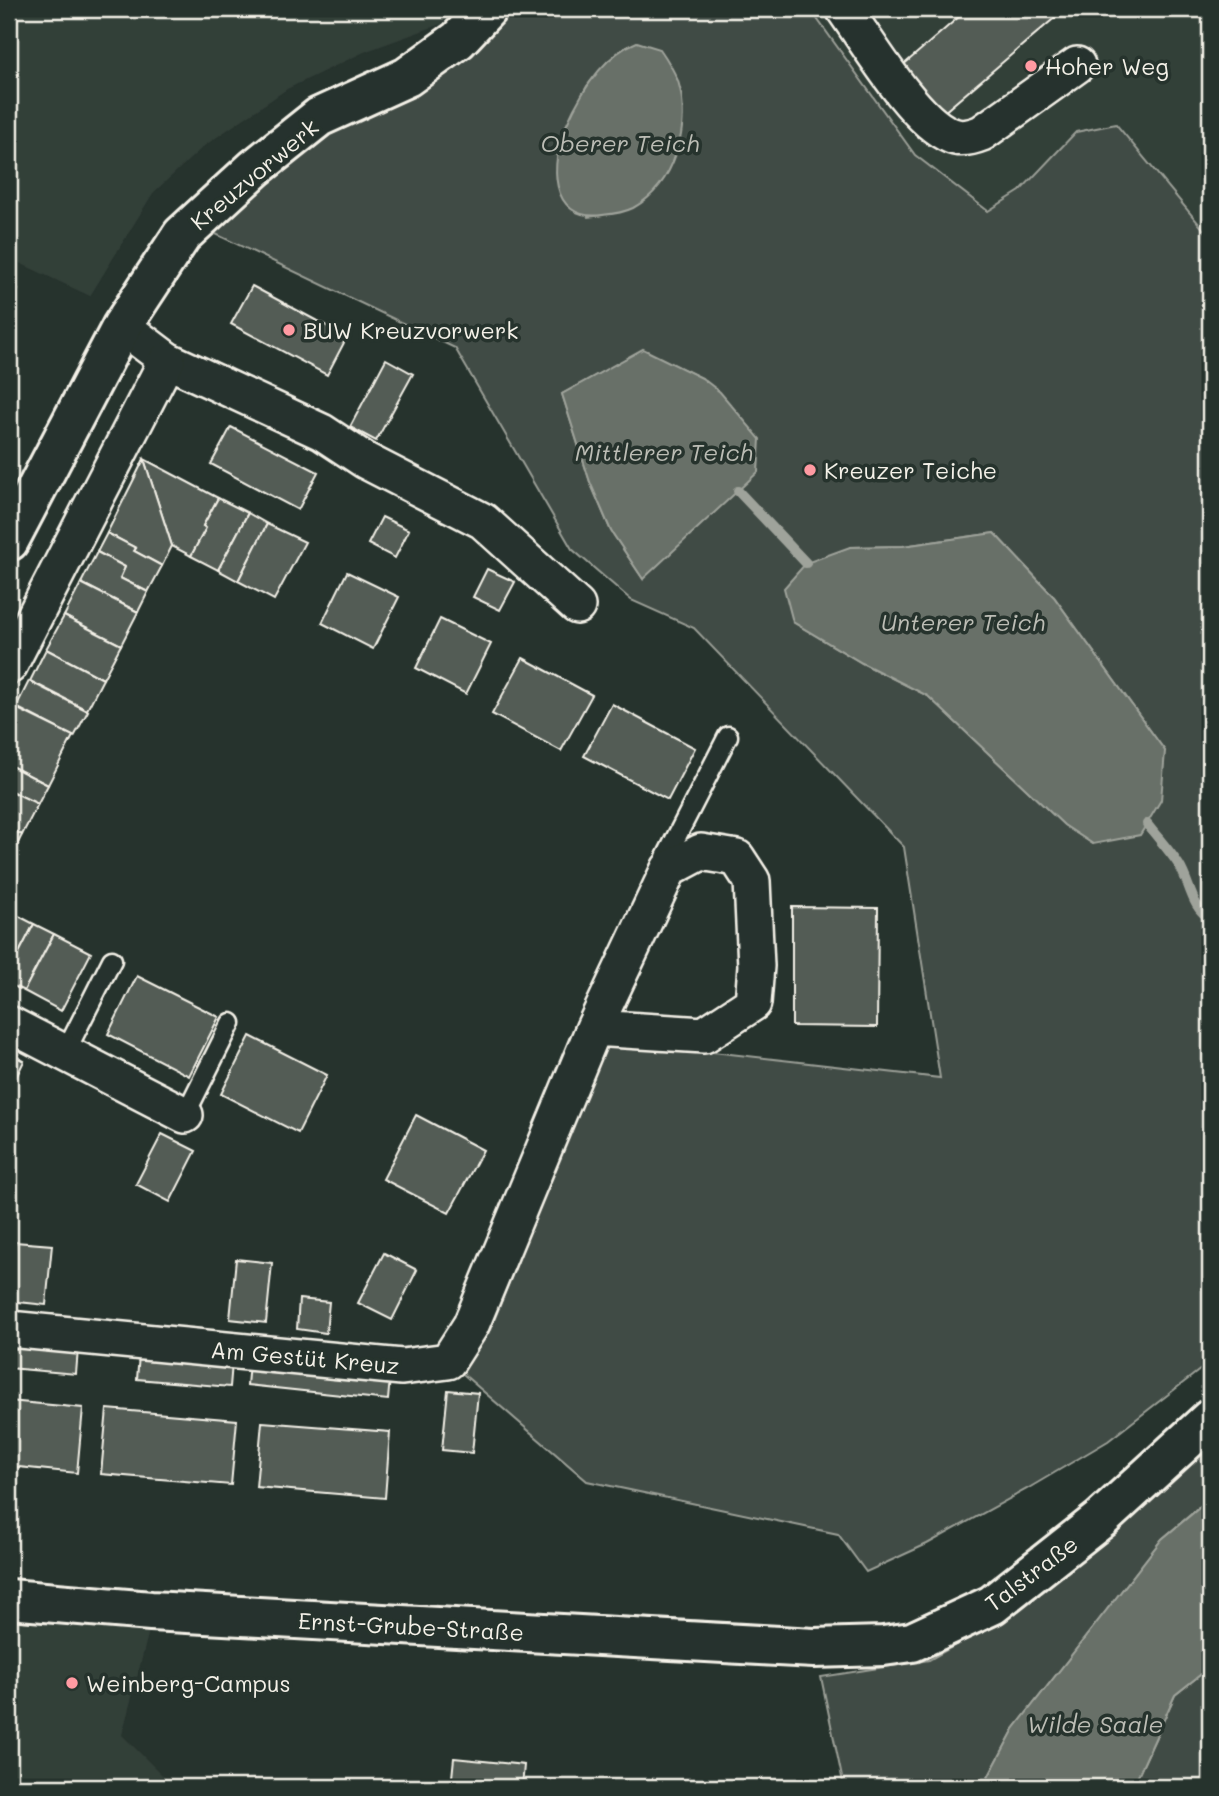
<svg xmlns="http://www.w3.org/2000/svg" width="1219" height="1796" viewBox="0 0 1219 1796" font-family="Mali,sans-serif">
<style>
.built{fill:#333f39}
.green{fill:#414b45;stroke:#9a9e96;stroke-width:2;fill-rule:evenodd}
.water{fill:#676f68;stroke:#9fa39b;stroke-width:2}
.lines{fill:none;stroke-linecap:round;stroke-linejoin:round}
.stream{stroke:#9fa39b;stroke-width:10}
.building{fill:#525c55;stroke:#f4f1e8;stroke-width:2}
.lane-casing{stroke:#f4f1e8;stroke-width:23}
.street-casing{stroke:#f4f1e8;stroke-width:40}
.secondary-casing{stroke:#f4f1e8;stroke-width:44}
.lane{stroke:#26332d;stroke-width:18}
.street{stroke:#26332d;stroke-width:35}
.secondary{stroke:#26332d;stroke-width:38}
.poi-dot{fill:#ff9aa2;stroke:#26332d;stroke-width:2.5}
.labels{text-anchor:middle;dominant-baseline:central;stroke-width:7;stroke-linejoin:round;paint-order:stroke}
.poi-label{font-size:23px;fill:#f4f1e8;stroke:#26332d;text-anchor:start}
.street-label{font-size:23px;fill:#f4f1e8;stroke:#26332d}
.water-label{font-size:24px;font-style:italic;fill:#bcbdb5;stroke:#26332d}
</style>
<rect width="100%" height="100%" fill="#26332d"/>
<filter id="ink" filterUnits="userSpaceOnUse"><feTurbulence type="fractalNoise" baseFrequency=".0143" numOctaves="2"/><feDisplacementMap in="SourceGraphic" scale="14" xChannelSelector="R" yChannelSelector="G"/><feConvolveMatrix kernelMatrix="1 2 1 2 8 2 1 2 1" color-interpolation-filters="sRGB"/></filter>
<g filter="url(#ink)">
<g class="built">
<polygon points="9,9 455,9 441,24 364,52 287,89 204,146 153,193 90,296 9,258"/>
<polygon points="810,9 1210,9 1210,237 1116,124 1076,132 1020,191 988,211 915,155"/>
<polygon points="9,1620 149,1631 122,1735 174,1787 9,1787"/>
</g>
<g class="green">
<path d="M508 9H810L915 155 988 211 1020 191 1076 132 1116 124 1210 237V1362L1108 1441 1027 1489 927 1544 866 1572 838 1534 587 1481 448 1361 490 1330 607 1040 940 1078 904 847 694 628 631 600 572 549 455 348 201 227 310 135 465 55ZM608 61 682 107 678 151 603 215 588 217 561 137 587 86ZM643 350 702 378 643 579 611 531 590 482 562 394ZM994 533 1054 597 1165 751 1093 844 1064 825 928 696 862 663 793 622 850 547 903 546Z"/>
<polygon points="1210,1441 1210,1498 1162,1539 1014,1729 983,1787 844,1787 821,1677 929,1660 966,1639 1067,1559"/>
<polygon points="1210,1667 1210,1787 1133,1787 1175,1695"/>
</g>
<g class="water">
<path d="M637 42 660 49C667 59 673 69 678 81 692 125 675 185 633 208 623 213 613 214 602 215 548 222 550 161 566 126 580 94 603 55 637 42Z"/>
<polygon points="643,349 702,378 720,392 760,439 758,472 643,579 611,531 590,482 562,394"/>
<polygon points="994,533 1054,597 1165,751 1161,800 1140,835 1093,844 1064,825 928,696 862,663 793,622 784,588 806,563 850,547 903,546"/>
<polygon points="1210,1499 1210,1667 1175,1695 1133,1787 983,1787 1014,1729 1162,1539"/>
</g>
<g class="lines">
<g class="stream">
<polyline points="738,491 806,563"/>
<path d="M1147 824C1157 837 1170 851 1179 865 1190 882 1191 908 1210 918"/>
</g>
</g>
<g class="building">
<polygon points="968,9 1065,9 943,113 902,66"/>
<polygon points="1198,9 1210,9 1210,22"/>
<polygon points="9,285 18,290 9,307"/>
<polygon points="252,286 347,337 327,375 231,324"/>
<polygon points="386,359 413,374 376,441 350,427"/>
<polygon points="231,427 318,472 298,510 211,464"/>
<polygon points="144,459 218,498 203,526 206,528 191,556 172,546"/>
<polygon points="144,459 172,546 162,566 134,551 136,548 107,533"/>
<polygon points="218,498 248,513 218,570 191,556 206,528 203,526"/>
<polygon points="248,513 267,524 238,581 218,570"/>
<polygon points="382,517 409,530 395,558 368,544"/>
<polygon points="267,524 305,542 274,600 238,581"/>
<polygon points="107,533 136,548 134,551 162,566 148,592 120,578 125,567 97,552"/>
<polygon points="97,552 125,567 120,578 148,592 138,612 81,583"/>
<polygon points="487,569 515,582 500,610 473,597"/>
<polygon points="347,572 399,597 373,649 322,623"/>
<polygon points="81,583 138,612 121,645 64,616"/>
<polygon points="64,616 121,645 103,679 46,649"/>
<polygon points="440,619 491,644 466,694 416,668"/>
<polygon points="46,649 103,679 87,710 30,681"/>
<polygon points="523,658 592,695 561,751 492,714"/>
<polygon points="29,681 88,711 74,737 16,707"/>
<polygon points="612,704 695,748 668,800 584,756"/>
<polygon points="16,708 73,736 48,785 9,765 9,722"/>
<polygon points="9,765 48,785 38,804 9,791"/>
<polygon points="9,790 38,804 22,835 9,828"/>
<polygon points="9,828 22,835 12,855 9,853"/>
<polygon points="792,907 878,908 877,1027 792,1026"/>
<polygon points="9,911 34,924 19,953 9,947"/>
<polygon points="34,924 54,934 24,991 9,984 9,947 19,953"/>
<polygon points="54,934 91,953 61,1011 24,991"/>
<polygon points="137,976 219,1017 189,1076 108,1034"/>
<polygon points="250,1036 327,1075 298,1133 221,1094"/>
<polygon points="9,1053 24,1061 11,1088 9,1087"/>
<polygon points="416,1115 483,1150 449,1213 383,1179"/>
<polygon points="162,1134 196,1151 170,1202 136,1184"/>
<polygon points="15,1242 52,1245 46,1305 9,1301"/>
<polygon points="384,1253 417,1270 392,1320 358,1303"/>
<polygon points="236,1259 272,1263 266,1323 230,1319"/>
<polygon points="299,1299 329,1302 326,1333 297,1329"/>
<polygon points="9,1343 78,1349 76,1374 9,1368"/>
<polygon points="139,1355 232,1363 230,1387 137,1379"/>
<polygon points="249,1363 390,1378 388,1400 247,1385"/>
<polygon points="448,1390 478,1393 472,1453 442,1450"/>
<polygon points="9,1401 83,1408 77,1473 9,1466"/>
<polygon points="107,1409 237,1420 231,1485 101,1474"/>
<polygon points="262,1422 390,1432 385,1498 256,1487"/>
<polygon points="454,1758 524,1765 522,1787 451,1787"/>
</g>
<g class="lines">
<defs>
<g id="lane">
<polyline points="669,868 666,857 728,736"/>
<polyline points="65,1053 112,960"/>
<polyline points="185,1115 231,1023"/>
</g>
<g id="street">
<path d="M844 9C867 41 914 121 950 135 960 140 972 137 982 133L1077 65"/>
<polyline points="122,326 167,360 322,432 366,461 483,521 577,606"/>
<polyline points="9,666 167,360"/>
<polyline points="9,1024 185,1115"/>
<polyline points="9,1329 402,1367 448,1361 471,1325 594,1028 669,869 701,852 737,858 752,881 756,966 753,1003 704,1035 594,1028"/>
</g>
<g id="secondary">
<polyline points="9,541 122,326 182,235 255,168 319,117 407,77 458,40 487,9"/>
<polyline points="9,1599 151,1611 814,1648 883,1646 912,1642 992,1605 1101,1519 1210,1419"/>
</g>
</defs>
<use href="#lane" class="lane-casing"/>
<use href="#street" class="street-casing"/>
<use href="#secondary" class="secondary-casing"/>
<use href="#lane" class="lane"/>
<use href="#street" class="street"/>
<use href="#secondary" class="secondary"/>
</g>
</g>
<g class="poi-dot">
<circle cx="1031" cy="66" r="7"/>
<circle cx="289" cy="330" r="7"/>
<circle cx="810" cy="470" r="7"/>
<circle cx="72" cy="1683" r="7"/>
</g>
<g class="labels">
<g class="poi-label">
<text x="1045" y="66">Hoher Weg</text>
<text x="303" y="330">BUW Kreuzvorwerk</text>
<text x="824" y="470">Kreuzer Teiche</text>
<text x="86" y="1683">Weinberg-Campus</text>
</g>
<g class="street-label">
<text transform="translate(254 174) rotate(-40)">Kreuzvorwerk</text>
<text transform="translate(305 1357) rotate(5)">Am Gestüt Kreuz</text>
<text transform="translate(1031 1573) rotate(-37)">Talstraße</text>
<text transform="translate(411 1626) rotate(3)">Ernst-Grube-Straße</text>
</g>
<g class="water-label">
<text x="620" y="142">Oberer Teich</text>
<text x="664" y="451">Mittlerer Teich</text>
<text x="963" y="621">Unterer Teich</text>
<text x="1095" y="1723">Wilde Saale</text>
</g>
</g>
<rect width="1219" height="1796" fill="none" stroke="#26332d" stroke-width="35"/>
<rect x="18" y="18" width="1184" height="1761" fill="none" stroke="#f4f1e8" stroke-width="2.5" filter="url(#ink)"/>
</svg>
